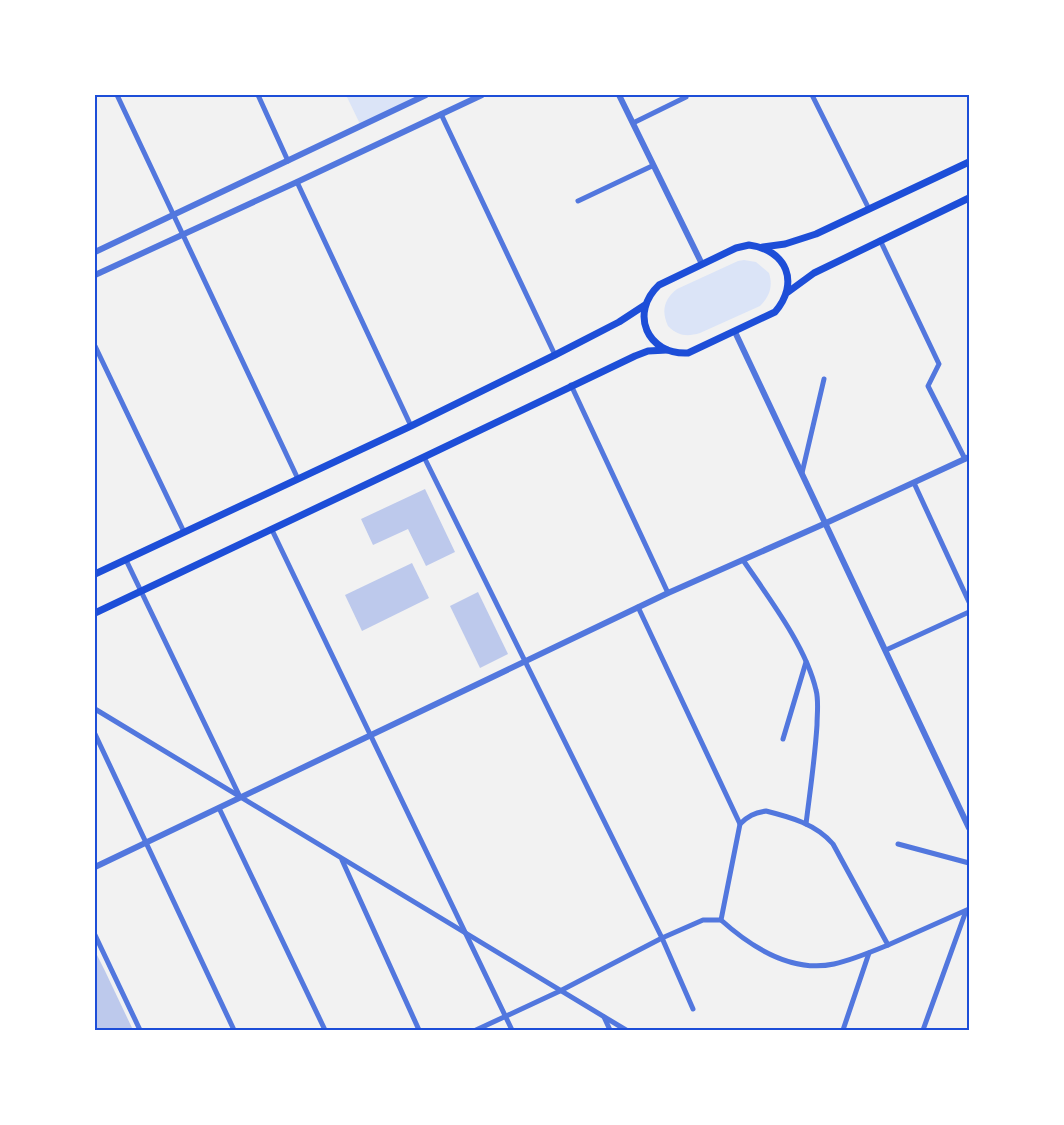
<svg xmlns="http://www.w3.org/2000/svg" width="1064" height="1125" viewBox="0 0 1064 1125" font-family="'Titillium Web',sans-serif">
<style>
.green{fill:#dbe4f7}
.building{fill:#bdc9ec}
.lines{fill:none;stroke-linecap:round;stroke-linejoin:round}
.minor{stroke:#5277de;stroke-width:5}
.tertiary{stroke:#5277de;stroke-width:6}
.secondary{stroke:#1d4ed8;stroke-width:7}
.neatline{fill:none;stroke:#1d4ed8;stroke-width:2}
</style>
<rect width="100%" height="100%" fill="#f2f2f2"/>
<g class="green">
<polygon points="346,95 426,95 361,126"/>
<path d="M744 260 756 262 769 273C773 286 770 296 760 306L700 333C687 337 678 336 668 326 661 311 664 299 677 289L738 261Z"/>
</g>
<g class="building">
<polygon points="425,489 455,552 426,566 408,529 373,545 361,519"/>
<polygon points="412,563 429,598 362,631 345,595"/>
<polygon points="478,592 508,654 480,668 450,606"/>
<polygon points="95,951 105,971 133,1030 95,1030"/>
</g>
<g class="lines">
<g class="minor">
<polyline points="117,95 298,479"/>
<polyline points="258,95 288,161"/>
<polyline points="812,95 869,209"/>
<polyline points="441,114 555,355"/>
<polyline points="633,123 686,97"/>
<polyline points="297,182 411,426"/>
<polyline points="578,201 652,166"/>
<polyline points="880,240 939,364 928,386 965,459"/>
<polyline points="95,346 184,532"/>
<polyline points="571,385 668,593"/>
<polyline points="424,457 662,938 693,1009"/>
<polyline points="802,473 824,379"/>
<polyline points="914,483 969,602"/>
<polyline points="272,530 512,1030"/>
<polyline points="126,560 240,797"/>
<path d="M743 560C768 597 806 646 816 690 819 701 817 714 817 725 815 758 810 791 806 824"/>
<polyline points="638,607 740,824"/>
<polyline points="886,650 969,612"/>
<polyline points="95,709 626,1030"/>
<polyline points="95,734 234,1030"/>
<polyline points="783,739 806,662"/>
<polyline points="219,808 325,1030"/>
<path d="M766 811C790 817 816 824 833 844L888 945C871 952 852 960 834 964 791 973 751 947 721 920L740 824C748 816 754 813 766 811Z"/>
<polyline points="898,844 969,863"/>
<polyline points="342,860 419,1030"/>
<polyline points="95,935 140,1030"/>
<polyline points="888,945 969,909"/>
<polyline points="604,1017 610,1030"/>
<polyline points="476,1030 560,991 662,938 703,920 721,920"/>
<polyline points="843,1030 869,953"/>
<polyline points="923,1030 966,911"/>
</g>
<g class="tertiary">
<polyline points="619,95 702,264"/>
<polyline points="95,252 426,95"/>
<polyline points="95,275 297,182 482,95"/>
<polyline points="735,332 969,828"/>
<polyline points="95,867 668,593 826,523 969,457"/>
</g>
<g class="secondary">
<path d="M749 245C787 250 800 283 775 312L688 353C647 355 629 313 659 285L736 248Z"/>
<polyline points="763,247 785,244 816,234 969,162"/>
<polyline points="788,292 814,273 969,198"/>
<polyline points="95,574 411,426 555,355 619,322 645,305"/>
<polyline points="95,613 424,457 635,356 648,351 667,350"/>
</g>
</g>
<rect width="1064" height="1125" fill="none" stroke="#ffffff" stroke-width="192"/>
<rect x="96" y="96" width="872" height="933" class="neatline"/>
</svg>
